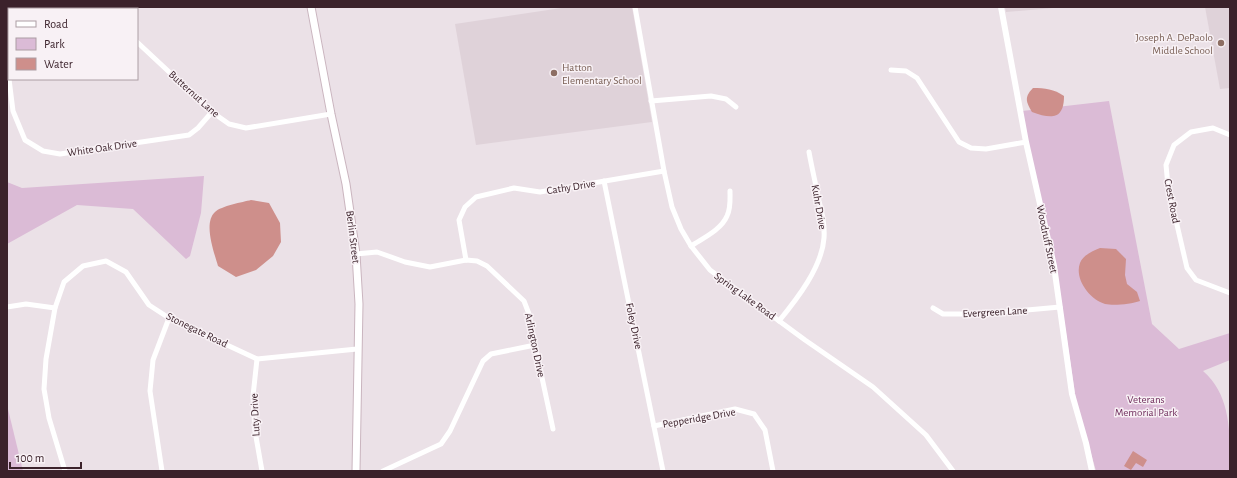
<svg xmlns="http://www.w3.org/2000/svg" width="1237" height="478" viewBox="0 0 1237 478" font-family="'Alegreya Sans',sans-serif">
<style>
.built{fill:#dfd2d9}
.green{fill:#dbbbd6}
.water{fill:#ce8f8b}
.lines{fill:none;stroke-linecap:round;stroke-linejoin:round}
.secondary-casing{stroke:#cab5bf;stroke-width:9}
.minor{stroke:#fff;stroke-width:5}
.tertiary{stroke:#fff;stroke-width:6}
.secondary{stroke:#fff;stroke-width:7}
.education-dot{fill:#8d6e63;stroke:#f8f1f5;stroke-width:1.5}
.labels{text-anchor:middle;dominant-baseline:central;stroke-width:3;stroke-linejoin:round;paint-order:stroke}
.education-label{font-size:11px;fill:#785e54;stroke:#f8f1f5;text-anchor:end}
.street-label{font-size:11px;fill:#3b222b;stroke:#f8f1f5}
.park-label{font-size:11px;fill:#702e5d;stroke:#f8f1f5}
</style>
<rect width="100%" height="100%" fill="#ebe1e7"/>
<g class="built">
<polygon points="568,7 632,7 652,122 476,145 455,24"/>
<polygon points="1005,7 1065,7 1006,12"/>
<polygon points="1205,7 1230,7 1230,88 1220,89"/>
</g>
<g class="green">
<path d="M1109 101 1152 324 1179 349 1230 333V360L1203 371C1232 396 1230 436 1230 471H1096L1076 400 1059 286 1034 173 1022 111Z"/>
<polygon points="204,176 201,213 190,256 186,259 133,209 77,205 7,244 7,182 22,188"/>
<polygon points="7,405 23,471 7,471"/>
</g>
<g class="water">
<path d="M1033 88C1045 88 1054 89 1064 96 1064 120 1051 119 1032 112 1026 102 1024 97 1033 88Z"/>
<path d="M251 200 269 203 280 223 281 242 273 256 256 270 236 277 218 266C214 252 203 223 215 212 221 206 243 202 251 200Z"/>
<path d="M1100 248 1116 249 1126 259 1125 275 1127 284 1137 292 1140 301C1131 304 1114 306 1105 304 1090 300 1074 279 1080 263 1083 255 1093 251 1100 248Z"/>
<polygon points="1133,451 1147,460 1143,467 1136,463 1131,470 1124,466"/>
</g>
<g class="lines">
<defs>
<polyline id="secondary" points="311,7 331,114 346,184 356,254 359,304 356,471"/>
</defs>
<use href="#secondary" class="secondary-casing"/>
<g class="minor">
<polyline points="100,7 102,9"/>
<polyline points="635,7 664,171 672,207 681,229 691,246 710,270 805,340 873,387 926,435 953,471"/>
<polyline points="49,9 51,7"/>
<polyline points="137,42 212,112 229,124 246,128 331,114"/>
<polyline points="891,70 906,71 917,78 959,142 971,148 986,149 1026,142"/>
<polyline points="9,79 13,111 25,140 43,151 60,154 189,135 198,128 212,112"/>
<polyline points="651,101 711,96 726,99 736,107"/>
<polyline points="1230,135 1213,128 1191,132 1174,145 1166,165 1168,186 1187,268 1196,280 1230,293"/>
<polyline points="604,181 663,471"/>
<path d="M691 246C703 238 721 230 727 216 731 208 730 199 730 191"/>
<polyline points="356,254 377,252 405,262 430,267 466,260 477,261 487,266 524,301 529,314 535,345 553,429"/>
<polyline points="466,260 459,220 465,207 476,197 514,188 540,192 664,171"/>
<polyline points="7,307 26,304 55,308"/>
<polyline points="933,308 943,314 983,314 1060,307"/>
<path d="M779 321C797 299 822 267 824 238 825 225 822 213 819 201 816 185 812 169 809 152"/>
<polyline points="257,359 253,396 255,431 262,471"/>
<polyline points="654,426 735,409 754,414 765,430 773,471"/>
<polyline points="65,471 49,418 44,389 46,359 55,308 64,282 83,266 106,261 126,272 149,305 169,318 257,359 357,349"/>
<polyline points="162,471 150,391 153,360 169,318"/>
<polyline points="383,471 441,444 450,431 483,361 491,354 535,345"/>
</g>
<polyline class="tertiary" points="1001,7 1026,142 1054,266 1072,394 1086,443 1092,471"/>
<use href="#secondary" class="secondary"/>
</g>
<g class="education-dot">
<circle cx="1221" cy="43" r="4"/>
<circle cx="554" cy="73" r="4"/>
</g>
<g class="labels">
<g class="education-label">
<text x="1213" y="37">Joseph A. DePaolo<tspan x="1213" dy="13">Middle School</tspan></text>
<text x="562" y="67" text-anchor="start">Hatton<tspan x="562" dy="13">Elementary School</tspan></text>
</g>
<g class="street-label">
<text transform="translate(194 94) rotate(42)">Butternut Lane</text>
<text transform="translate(102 148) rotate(-8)">White Oak Drive</text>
<text transform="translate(571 187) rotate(-9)">Cathy Drive</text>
<text transform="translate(1172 201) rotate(79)">Crest Road</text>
<text transform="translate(819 207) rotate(80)">Kuhr Drive</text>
<text transform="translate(353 237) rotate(83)">Berlin Street</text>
<text transform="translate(1047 239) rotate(78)">Woodruff Street</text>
<text transform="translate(745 296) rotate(36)">Spring Lake Road</text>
<text transform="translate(995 312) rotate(-3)">Evergreen Lane</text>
<text transform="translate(634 326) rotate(78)">Foley Drive</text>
<text transform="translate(197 330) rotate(26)">Stonegate Road</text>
<text transform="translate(535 345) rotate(78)">Arlington Drive</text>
<text transform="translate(255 415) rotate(-93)">Luty Drive</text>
<text transform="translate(699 418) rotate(-10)">Pepperidge Drive</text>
</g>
<g class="park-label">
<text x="1146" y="399">Veterans<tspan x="1146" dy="13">Memorial Park</tspan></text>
</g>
</g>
<rect width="1237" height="478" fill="none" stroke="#3b222b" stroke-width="16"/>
<rect x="8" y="8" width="130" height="72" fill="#f8f1f5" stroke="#ac9ea4"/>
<rect x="16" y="21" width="20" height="6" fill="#ffffff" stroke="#ac9ea4"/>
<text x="44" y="28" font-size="12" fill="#3b222b">Road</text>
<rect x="16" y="38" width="20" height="12" fill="#dbbbd6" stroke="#ac9ea4"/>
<text x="44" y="48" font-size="12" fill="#3b222b">Park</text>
<rect x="16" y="58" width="20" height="12" fill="#ce8f8b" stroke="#ac9ea4"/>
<text x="44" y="68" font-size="12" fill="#3b222b">Water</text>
<path d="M10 462v6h71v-6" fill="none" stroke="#3b222b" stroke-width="2"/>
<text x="16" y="462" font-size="12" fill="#3b222b" stroke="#f8f1f5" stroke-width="3" paint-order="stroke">100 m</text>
</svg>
